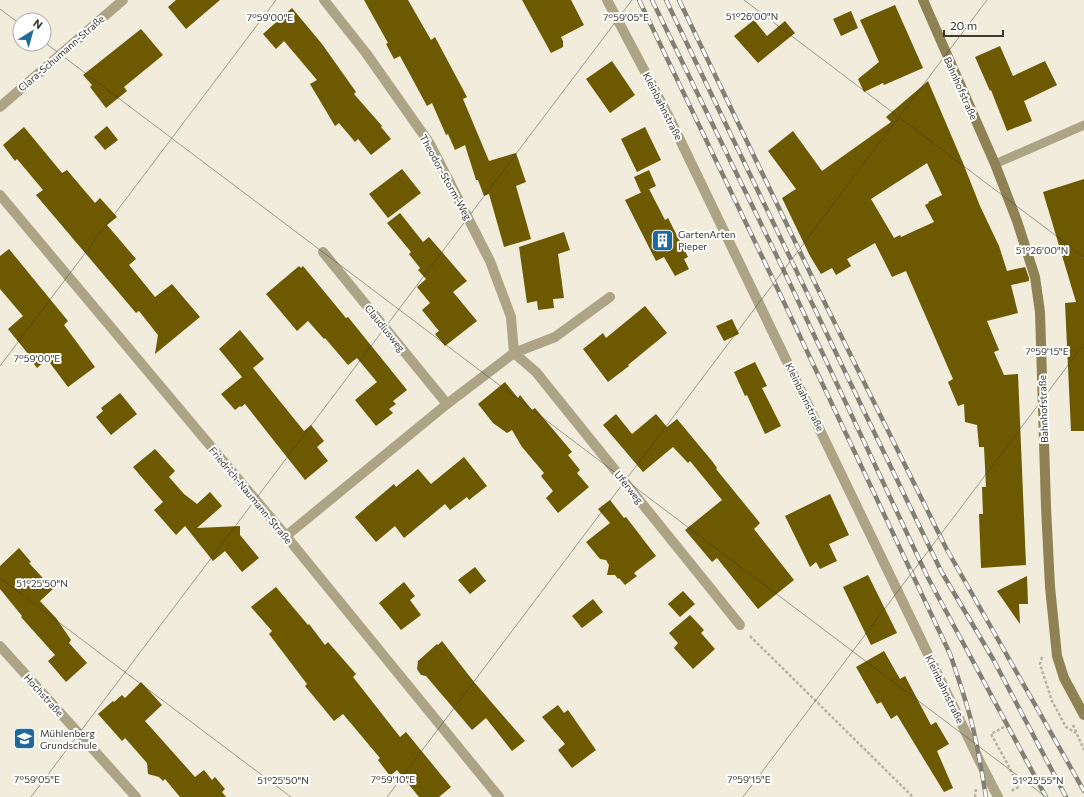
<svg xmlns="http://www.w3.org/2000/svg" width="1084" height="797" viewBox="0 0 1084 797" font-family="Commissioner,sans-serif">
<style>
.building{fill:#6c5900;fill-rule:evenodd}
.lines{fill:none;stroke-linecap:round;stroke-linejoin:round}
.path{stroke:#b6b2a4;stroke-width:2.5;stroke-dasharray:3 2;stroke-linecap:butt}
.lane{stroke:#ada486;stroke-width:9}
.street{stroke:#ada486;stroke-width:10}
.secondary{stroke:#8e8153;stroke-width:10}
.rail-casing{stroke:#827f74;stroke-width:4.5}
.rail{stroke:#fff;stroke-width:3;stroke-dasharray:9;stroke-linecap:butt}
.ticks{fill:none;stroke:#3a3831;stroke-width:1;stroke-opacity:0.45}
.labels{text-anchor:middle;dominant-baseline:central;stroke-width:4;stroke-linejoin:round;paint-order:stroke}
.street-label{font-size:10px;fill:#3a3831;stroke:#fff}
.poi-label{font-size:10px;fill:#3a3831;stroke:#fff;text-anchor:start}
.ticks-label{font-size:10px;text-anchor:middle;fill:#3a3831;stroke:#fff;stroke-width:4;stroke-linejoin:round;paint-order:stroke}
</style>
<rect width="100%" height="100%" fill="#f1ecdb"/>
<g class="building">
<polygon points="176,0 220,0 186,29 168,7"/>
<polygon points="364,0 408,0 431,40 435,37 467,97 463,99 489,161 516,153 526,182 516,186 531,239 504,247 489,194 484,196 478,180 476,180 465,145 455,150 448,134 446,135 432,103 427,106 400,56 394,59 386,44 388,43"/>
<polygon points="522,0 571,0 584,25 561,37 563,41 563,47 551,53"/>
<polygon points="895,5 923,68 884,85 883,83 864,92 858,79 879,62 860,20"/>
<polygon points="292,8 322,44 356,92 354,94 382,126 381,127 391,139 371,155 358,139 355,142 339,123 335,126 310,84 317,80 284,41 276,49 263,34"/>
<polygon points="851,11 858,28 841,36 833,19"/>
<polygon points="754,20 767,36 785,21 795,33 758,63 734,36"/>
<polygon points="141,29 163,55 124,87 127,91 106,108 90,87 92,85 83,75"/>
<polygon points="1000,46 1013,76 1045,61 1057,85 1024,101 1032,121 1007,131 991,90 990,91 975,57"/>
<polygon points="612,61 635,95 610,113 586,79"/>
<path d="M928 81 963 163 980 206 999 246 1007 271 1025 267 1029 278V281L1011 285 1018 313 987 321 999 350 994 352 1004 375 1018 374 1026 565 981 568 979 514H983L982 487H986L984 447H979L977 425 965 422 964 404 958 406 948 382 953 379 906 271 892 277 875 243 847 259 851 266 836 275 832 268 821 274 810 256 782 198 796 189 768 151 793 131 822 171 891 122 886 117ZM927 163 942 195 928 202 929 203 925 205 934 222 901 237 900 235 894 238 871 199Z"/>
<polygon points="107,126 118,140 105,150 94,137"/>
<polygon points="24,127 62,173 67,170 95,203 100,198 117,217 107,225 136,259 129,265 155,297 172,284 200,317 155,354 158,335 139,311 136,313 36,195 43,190 17,159 15,161 3,145"/>
<polygon points="645,127 661,160 637,172 621,139"/>
<polygon points="402,169 421,193 388,218 369,194"/>
<polygon points="649,170 656,186 641,193 634,177"/>
<polygon points="1084,179 1084,431 1071,431 1065,303 1076,302 1043,192"/>
<polygon points="649,189 665,220 668,218 688,257 684,259 689,269 675,276 664,257 656,261 625,200"/>
<polygon points="400,213 423,242 429,237 467,281 453,292 477,321 445,346 435,334 439,331 422,310 430,303 417,287 426,279 418,270 420,268 409,254 411,252 387,223"/>
<polygon points="564,232 570,250 558,254 564,298 553,299 554,308 538,310 537,301 527,303 519,247"/>
<polygon points="9,249 68,321 64,325 95,367 68,387 47,359 37,368 28,356 29,355 8,329 23,316 0,289 0,256"/>
<polygon points="299,266 301,268 303,266 346,318 348,317 407,390 393,401 396,404 389,409 393,413 376,426 355,400 377,382 357,358 348,365 325,338 324,339 308,321 297,331 266,294"/>
<polygon points="645,306 667,333 628,365 629,366 608,382 583,349 603,333 606,338"/>
<polygon points="732,319 739,334 724,341 716,326"/>
<polygon points="240,330 264,359 253,368 304,431 311,425 324,441 317,447 328,461 305,480 245,404 241,407 240,406 235,410 221,394 242,377 219,349"/>
<polygon points="755,362 767,386 762,388 781,426 765,434 747,395 745,396 734,372"/>
<polygon points="505,382 518,398 520,395 532,410 535,408 572,452 568,455 580,470 577,473 589,487 558,513 546,498 553,491 541,476 544,473 522,447 512,430 507,433 493,423 478,404"/>
<polygon points="120,393 137,414 111,435 96,417 103,411 101,408"/>
<polygon points="616,414 632,434 656,414 667,427 677,419 712,461 717,468 716,469 760,523 754,529 794,580 758,609 717,558 712,562 685,530 722,500 690,461 688,463 673,447 643,472 603,425"/>
<polygon points="155,449 175,471 169,477 184,494 197,504 210,492 222,506 197,528 240,526 240,535 259,558 242,572 225,551 213,561 185,526 176,535 154,510 163,502 133,467"/>
<polygon points="464,457 487,486 469,500 467,497 450,510 445,504 404,538 395,526 376,542 355,517 394,484 396,487 418,469 431,484"/>
<polygon points="830,494 849,535 829,544 837,561 820,569 816,562 810,567 785,516"/>
<polygon points="610,500 624,518 626,517 656,556 634,573 637,576 625,585 619,578 618,579 615,575 607,575 609,565 606,560 600,559 586,542 610,523 598,509"/>
<polygon points="19,548 31,562 29,563 53,589 40,601 56,618 71,640 69,643 87,663 66,682 48,661 55,655 21,617 22,616 0,589 0,566"/>
<polygon points="475,567 486,581 470,594 458,580"/>
<polygon points="868,575 897,633 871,645 843,587"/>
<polygon points="1027,576 1028,604 1019,604 1020,624 997,591"/>
<polygon points="404,582 415,596 410,600 421,615 401,630 379,603"/>
<polygon points="276,587 308,625 309,624 325,645 328,642 356,674 353,677 400,737 406,732 451,787 439,797 419,797 397,770 390,776 378,760 380,758 343,714 334,721 305,686 307,684 269,634 272,631 251,607"/>
<polygon points="683,591 695,604 680,617 668,604"/>
<polygon points="593,599 603,612 582,628 572,616"/>
<polygon points="690,615 704,630 701,633 715,649 693,669 674,648 678,643 669,633"/>
<polygon points="442,641 474,682 525,741 512,751 486,718 472,730 426,676 421,675 417,669 418,661 437,644 438,645"/>
<polygon points="884,651 900,679 905,676 931,725 936,722 949,744 937,751 953,788 944,792 897,715 891,719 881,702 877,704 856,667"/>
<polygon points="141,682 162,705 145,721 195,777 204,770 212,780 215,777 225,789 222,792 226,797 180,797 165,779 163,781 159,777 148,774 147,763 125,738 122,741 98,714 113,701 114,702 122,695 125,698"/>
<polygon points="558,705 564,713 568,710 596,750 572,768 558,750 565,744 542,717"/>
</g>
<g class="lines">
<g class="path">
<polyline points="750,636 913,797"/>
<polyline points="1042,657 1040,664 1052,701 1066,727 1076,733"/>
<polyline points="1073,725 1084,750"/>
<polyline points="1004,727 991,734 1007,763 1019,787 1011,791"/>
<polyline points="975,797 976,788"/>
</g>
<polyline class="lane" points="995,164 1084,125"/>
<g class="street">
<polyline points="324,0 366,53 430,144 490,261 511,317 514,353"/>
<polyline points="607,0 669,117 980,762 998,797"/>
<polyline points="0,107 123,0"/>
<polyline points="0,195 286,536 499,797"/>
<polyline points="323,252 447,404"/>
<polyline points="514,353 536,372 740,625"/>
<polyline points="286,536 447,404 514,353 555,337 610,297"/>
<polyline points="0,646 136,797"/>
</g>
<polyline class="secondary" points="923,0 995,164 1017,221 1035,277 1040,312 1046,507 1050,587 1057,656 1064,678 1084,715"/>
<defs>
<g id="rail">
<path d="M639 0 780 294 950 654C958 677 966 700 972 724 978 748 982 773 986 797"/>
<polyline points="652,0 784,271 927,576 1046,797"/>
<polyline points="666,0 941,571 993,659 1066,797"/>
<polyline points="679,0 813,279 946,548 1084,791"/>
</g>
</defs>
<use href="#rail" class="rail-casing"/>
<use href="#rail" class="rail"/>
</g>
<path class="ticks" d="M744 0 1084 257M0 9 20 24M44 42 1046 797M0 366 276 0M0 578 291 797M31 797 632 0M387 797 987 0M743 797 1084 344"/>
<defs>
<symbol id="building-square" viewBox="-11 -11 22 22"><rect x="-9" y="-9" width="18" height="18" rx="4" fill="#1f6a9d" stroke="#fff"/><path d="M-4-6H4V6H1V3H-1V6H-4ZM-2.5-4.3h1.7v1.8h-1.7ZM.8-4.3h1.7v1.8H.8ZM-2.5-1h1.7V.8h-1.7ZM.8-1h1.7V.8H.8Z" fill="#fff"/></symbol>
<symbol id="school-square" viewBox="-11 -11 22 22"><rect x="-9" y="-9" width="18" height="18" rx="4" fill="#1f6a9d" stroke="#fff"/><path d="M0-5L7-2L0 1L-7-2ZM-4 1L0 2.5L4 1V4Q0 6-4 4Z" fill="#fff"/></symbol>
</defs>
<g fill-rule="evenodd">
<use href="#building-square" x="650" y="228" width="25" height="25"/>
<use href="#school-square" x="12" y="726" width="25" height="25"/>
</g>
<g class="labels">
<g class="street-label">
<text transform="translate(61 53) rotate(-41)">Clara-Schumann-Straße</text>
<text transform="translate(961 88) rotate(66)">Bahnhofstraße</text>
<text transform="translate(663 106) rotate(63)">Kleinbahnstraße</text>
<text transform="translate(446 177) rotate(61)">Theodor-Storm-Weg</text>
<text transform="translate(385 328) rotate(51)">Claudiusweg</text>
<text transform="translate(805 397) rotate(64)">Kleinbahnstraße</text>
<text transform="translate(1043 409) rotate(-92)">Bahnhofstraße</text>
<text transform="translate(629 487) rotate(51)">Uferweg</text>
<text transform="translate(251 495) rotate(50)">Friedrich-Naumann-Straße</text>
<text transform="translate(945 689) rotate(64)">Kleinbahnstraße</text>
<text transform="translate(44 695) rotate(48)">Hochstraße</text>
</g>
<g class="poi-label">
<text x="678" y="234">GartenArten<tspan x="678" dy="12">Pieper</tspan></text>
<text x="40" y="733">Mühlenberg<tspan x="40" dy="12">Grundschule</tspan></text>
</g>
</g>
<g class="ticks-label">
<text x="752" y="20">51°26'00"N</text>
<text x="270" y="21">7°59'00"E</text>
<text x="626" y="21">7°59'05"E</text>
<text x="1042" y="254">51°26'00"N</text>
<text x="1047" y="355">7°59'15"E</text>
<text x="37" y="362">7°59'00"E</text>
<text x="42" y="587">51°25'50"N</text>
<text x="37" y="783">7°59'05"E</text>
<text x="393" y="783">7°59'10"E</text>
<text x="749" y="783">7°59'15"E</text>
<text x="283" y="784">51°25'50"N</text>
<text x="1038" y="784">51°25'55"N</text>
</g>
<g transform="translate(32 32) rotate(37)"><circle r="19" fill="#ffffff" stroke="#b0afad"/>
<path d="M0-3L7 15L0 10L-7 15Z" fill="#1f6a9d"/>
<text y="-6" font-size="11" font-weight="bold" text-anchor="middle" fill="#3a3831">N</text>
</g>
<path d="M944 30v6h59v-6" fill="none" stroke="#3a3831" stroke-width="2"/>
<text x="950" y="30" font-size="12" fill="#3a3831" stroke="#ffffff" stroke-width="3" paint-order="stroke">20 m</text>
</svg>
